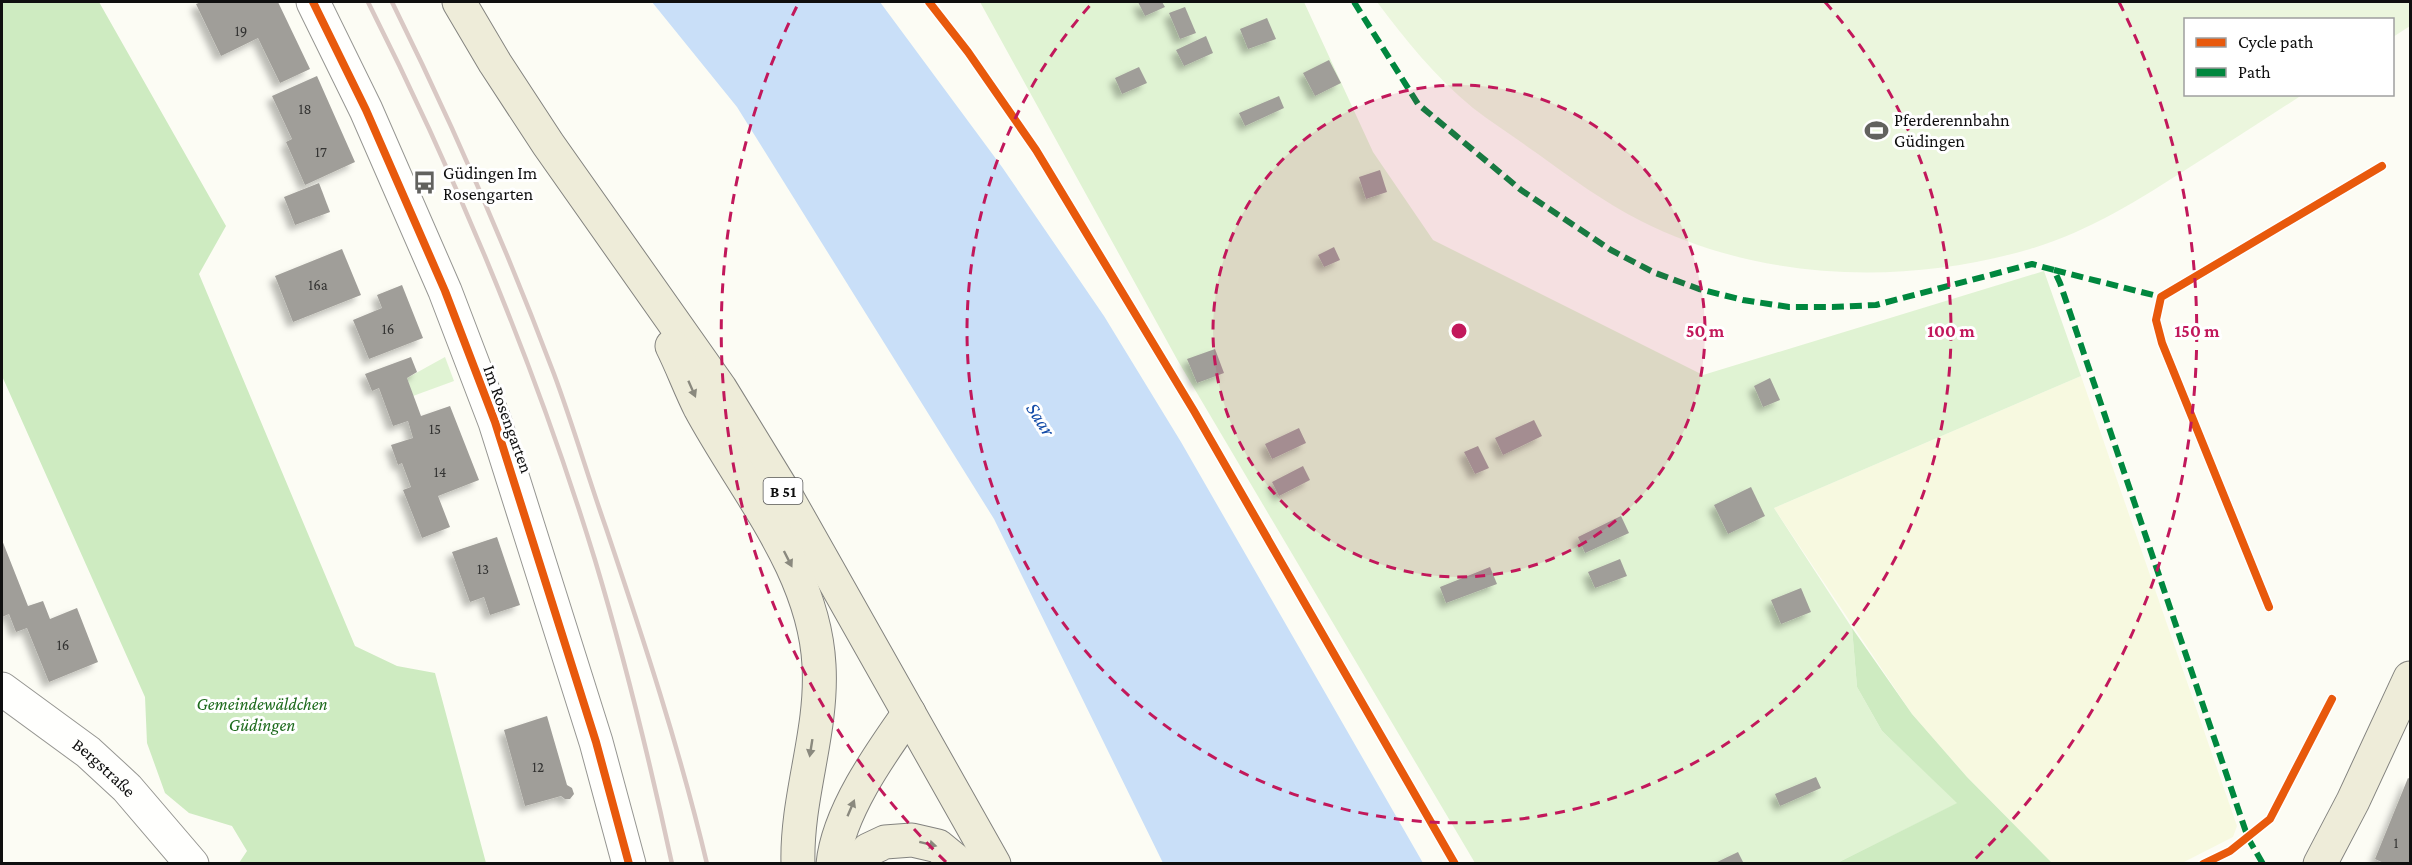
<svg xmlns="http://www.w3.org/2000/svg" width="2412" height="865" viewBox="0 0 2412 865" font-family="'Crimson Pro',serif">
<style>
.farmland{fill:#f7f9e0}
.green{fill:#e0f3d3}
.forest{fill:#ceebc1}
.pitch{fill:#ebf6dd}
.water{fill:#c9dff8}
.building{fill:#a09e99;filter:url(#shadow)}
.lines{fill:none;stroke-linecap:round;stroke-linejoin:round}
.minor-casing{stroke:#969692;stroke-width:35}
.major-casing{stroke:#83837f;stroke-width:35}
.minor{stroke:#fffffd;stroke-width:33}
.major{stroke:#eeecd9;stroke-width:33}
.rail{stroke:#d9c8c4;stroke-width:4.5}
.quiet{stroke:#00873e;stroke-width:6;stroke-dasharray:12 6;stroke-linecap:butt}
.cycleway-casing{stroke:#fff;stroke-width:11}
.cycleway{stroke:#e8590c;stroke-width:8}
.oneway{fill:#8a897e}
.ring{fill:none;stroke:#c2185b;stroke-width:3;stroke-dasharray:10 8}
.labels{text-anchor:middle;dominant-baseline:central;stroke-width:6;stroke-linejoin:round;paint-order:stroke}
.number-label{font-size:15px;fill:#333332}
.shield{fill:#fff;stroke:#575757;stroke-width:1.5}
.shield-label{font-size:16px;font-weight:bold;fill:#0f0f0f}
.poi-label{font-size:18px;fill:#0f0f0f;stroke:#fff;text-anchor:start}
.street-label{font-size:18px;fill:#0f0f0f;stroke:#fff}
.park-label{font-size:18px;font-style:italic;fill:#1d6a1c;stroke:#fff}
.water-label{font-size:20px;font-style:italic;fill:#124aa7;stroke:#fff}
.centre{fill:#c2185b;stroke:#fff;stroke-width:3}
.ring-label{font-size:18px;text-anchor:middle;font-weight:bold;fill:#c2185b;stroke:#fff;stroke-width:6;stroke-linejoin:round;paint-order:stroke}
</style>
<defs>
<filter id="shadow"><feDropShadow dx="-5.5" dy="5.5" stdDeviation="3" flood-color="#0004"/></filter>
</defs>
<rect width="100%" height="100%" fill="#fcfcf4"/>
<polygon class="farmland" points="2081,376 2237,826 2233,837 2182,863 2052,863 1967,777 1912,714 1774,508"/>
<g class="green">
<polygon points="980,2 1304,2 1373,152 1433,240 1703,375 2044,271 2081,376 1774,508 1852,628 1857,687 1882,731 1958,803 1837,863 1475,863 1178,361"/>
<polygon points="445,357 454,381 413,396 407,378"/>
</g>
<g class="forest">
<polygon points="2,2 99,2 226,226 199,274 355,646 397,666 435,673 486,863 239,863 247,851 232,826 189,813 165,793 147,743 145,697 2,376"/>
<polygon points="1852,628 1912,714 1967,777 2052,863 1837,863 1957,803 1882,731 1857,687"/>
</g>
<path class="pitch" d="M1377 2H2410V26L2393 37 2392 20H2186V94L2302 95C2265 119 2228 143 2190 167 2140 199 2088 232 2030 249 1903 286 1760 281 1641 221 1604 202 1571 178 1538 154 1517 139 1494 124 1473 108 1436 78 1405 39 1377 2Z"/>
<polygon class="water" points="652,2 880,2 1002,167 1104,316 1181,442 1423,863 1163,863 994,519 737,107"/>
<g class="building">
<polygon points="201,2 278,2 310,69 280,83 258,38 221,56 196,4"/>
<polygon points="1138,2 1162,2 1165,7 1145,16"/>
<polygon points="1185,7 1196,33 1180,39 1169,13"/>
<polygon points="1267,18 1276,39 1248,49 1240,29"/>
<polygon points="1206,36 1213,53 1184,66 1176,50"/>
<polygon points="1329,60 1341,83 1315,96 1303,73"/>
<polygon points="1139,67 1147,83 1122,94 1115,78"/>
<polygon points="317,76 355,162 305,185 286,142 292,139 272,96"/>
<polygon points="1279,96 1284,108 1245,126 1239,113"/>
<polygon points="1380,170 1387,192 1366,199 1359,177"/>
<polygon points="319,183 330,212 295,225 284,197"/>
<polygon points="1334,247 1340,260 1324,267 1318,255"/>
<polygon points="342,249 361,295 293,322 275,276"/>
<polygon points="402,285 423,338 369,359 353,320 382,308 377,295"/>
<polygon points="1215,349 1224,373 1197,383 1187,359"/>
<polygon points="411,357 417,372 407,378 421,416 450,406 479,480 438,496 450,527 422,538 403,490 411,487 402,463 398,465 391,445 413,438 408,421 393,426 379,388 372,391 365,374"/>
<polygon points="1770,378 1780,400 1763,407 1754,386"/>
<polygon points="1534,420 1542,436 1503,455 1495,438"/>
<polygon points="1299,428 1306,443 1272,459 1265,444"/>
<polygon points="1478,446 1489,468 1475,474 1464,452"/>
<polygon points="1303,466 1310,480 1279,496 1272,482"/>
<polygon points="1751,487 1765,516 1728,534 1714,505"/>
<polygon points="1621,516 1629,533 1585,553 1578,537"/>
<polygon points="497,537 520,605 490,615 484,597 470,602 452,552"/>
<polygon points="2,540 28,606 43,601 50,619 77,608 98,662 49,682 27,628 16,632 9,614 2,617"/>
<polygon points="1620,559 1627,576 1595,588 1588,572"/>
<polygon points="1490,567 1497,584 1446,603 1440,587"/>
<polygon points="1801,588 1811,612 1781,624 1771,600"/>
<polygon points="547,716 567,785 572,788 574,794 570,799 565,799 561,796 525,806 504,730"/>
<polygon points="1816,777 1821,788 1780,806 1775,794"/>
<polygon points="2408,778 2410,779 2410,864 2386,864 2375,859"/>
<polygon points="1738,852 1744,864 1713,864"/>
</g>
<g class="lines">
<defs>
<g id="minor">
<polyline points="313,2 366,110 445,291 495,422 596,742 629,864"/>
<path id="s1" d="M2 689 88 752 127 788 192 864"/>
</g>
<g id="major">
<polyline points="459,2 495,63 548,144 720,388 788,499 994,864"/>
<path d="M672 346C682 366 690 388 700 408 744 490 814 569 819 665 823 732 796 797 798 864"/>
<path d="M833 864C838 813 880 754 909 713"/>
<polyline points="857,864 868,850 885,842 912,840 938,846 960,864"/>
<polyline points="2320,864 2353,801 2410,678"/>
</g>
</defs>
<use href="#minor" class="minor-casing"/>
<use href="#major" class="major-casing"/>
<use href="#minor" class="minor"/>
<use href="#major" class="major"/>
<g class="rail">
<path d="M368 2C458 181 536 368 595 560 625 660 650 762 672 864"/>
<path d="M392 2C452 123 506 247 554 374 573 425 588 477 606 528 643 638 680 750 707 864"/>
</g>
<g class="quiet">
<polyline points="1354,2 1418,104 1521,190 1611,250 1653,272 1699,289 1743,300 1789,307 1832,307 1876,305 2032,264 2054,270 2060,283 2248,838 2263,864"/>
<polyline points="2054,270 2161,297"/>
</g>
<defs>
<g id="cycleway">
<polyline points="313,2 366,110 445,291 495,422 596,742 629,864"/>
<polyline points="929,2 968,52 1036,150 1194,411 1455,864"/>
<polyline points="2269,607 2162,343 2156,320 2161,297 2382,166"/>
<polyline points="2203,864 2230,851 2270,819 2332,699"/>
</g>
</defs>
<use href="#cycleway" class="cycleway-casing"/>
<use href="#cycleway" class="cycleway"/>
</g>
<defs><path id="oneway-solid" d="M-6-.8H1V-3.2L6.5 0L1 3.2V.8H-6Z" transform="scale(1.5)"/></defs>
<g class="oneway">
<use href="#oneway-solid" transform="translate(692 389) rotate(66)"/>
<use href="#oneway-solid" transform="translate(788 559) rotate(63)"/>
<use href="#oneway-solid" transform="translate(811 748) rotate(99)"/>
<use href="#oneway-solid" transform="translate(851 808) rotate(-67)"/>
<use href="#oneway-solid" transform="translate(928 844) rotate(14)"/>
</g>
<circle cx="1459" cy="331" r="246" fill="#c2185b" fill-opacity=".12"/>
<g class="ring">
<circle cx="1459" cy="331" r="246"/>
<path d="M1825 2A492 492 0 1 1 1093 2"/>
<path d="M946 862A738 738 0 0 1 799 2M2119 2A738 738 0 0 1 1972 862"/>
</g>
<defs>
<symbol id="stadium-bare" viewBox="-9 -9 18 18"><path d="M0-5a6.5 5 0 1 0 0 10a6.5 5 0 1 0 0-10ZM-3.5-1.8h7v3.6h-7Z" fill="#62625f" stroke="#fff" stroke-width="2.5" paint-order="stroke"/></symbol>
<symbol id="bus-bare" viewBox="-9 -9 18 18"><path d="M-5-6H5V4H4V6H2V4H-2V6H-4V4H-5ZM-3.5-4V0h7V-4ZM-3.5 1.2v1.5H-2V1.2ZM2 1.2v1.5H3.5V1.2Z" fill="#62625f" stroke="#fff" stroke-width="2.5" paint-order="stroke"/></symbol>
</defs>
<g fill-rule="evenodd">
<use href="#stadium-bare" x="1860" y="114" width="33" height="33"/>
<use href="#bus-bare" x="408" y="166" width="33" height="33"/>
</g>
<g class="labels">
<g class="number-label">
<text x="241" y="31">19</text>
<text x="305" y="109">18</text>
<text x="321" y="152">17</text>
<text x="318" y="285">16a</text>
<text x="388" y="329">16</text>
<text x="435" y="429">15</text>
<text x="440" y="472">14</text>
<text x="483" y="569">13</text>
<text x="63" y="645">16</text>
<text x="538" y="767">12</text>
<text x="2396" y="843">1</text>
</g>
<rect class="shield" x="763.5" y="478" width="39" height="26" rx="4.5"/>
<g class="shield-label">
<text x="783" y="491">B 51</text>
</g>
<g class="poi-label">
<text x="1894" y="120">Pferderennbahn<tspan x="1894" dy="21">Güdingen</tspan></text>
<text x="443" y="173">Güdingen Im<tspan x="443" dy="21">Rosengarten</tspan></text>
</g>
<g class="street-label">
<text transform="translate(508 419) rotate(70)">Im Rosengarten</text>
<text stroke="none"><textPath href="#s1" startOffset="129">Bergstraße</textPath></text>
</g>
<g class="park-label">
<text x="262" y="704">Gemeindewäldchen<tspan x="262" dy="21">Güdingen</tspan></text>
</g>
<g class="water-label">
<text transform="translate(1041 419) rotate(57)">Saar</text>
</g>
</g>
<circle cx="1459" cy="331" r="9" class="centre"/>
<g class="ring-label">
<text x="1705" y="337">50 m</text>
<text x="1951" y="337">100 m</text>
<text x="2197" y="337">150 m</text>
</g>
<rect width="2412" height="865" fill="none" stroke="#0f0f0f" stroke-width="6"/>
<rect x="2184" y="18" width="210" height="78" fill="#ffffff" stroke="#9f9f9f" stroke-width="1.5"/>
<rect x="2196" y="38" width="30" height="9" fill="#e8590c" stroke="#9f9f9f" stroke-width="1.5"/>
<text x="2238" y="48" font-size="18" fill="#0f0f0f">Cycle path</text>
<rect x="2196" y="68" width="30" height="9" fill="#00873e" stroke="#9f9f9f" stroke-width="1.5"/>
<text x="2238" y="78" font-size="18" fill="#0f0f0f">Path</text>
</svg>
